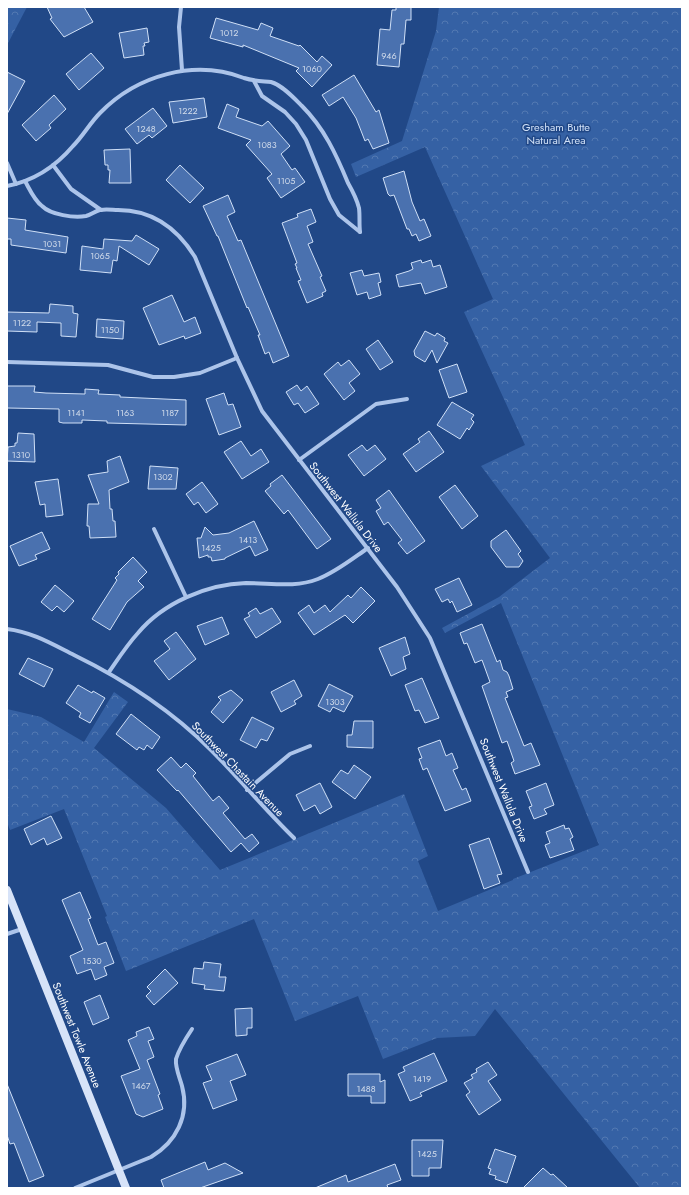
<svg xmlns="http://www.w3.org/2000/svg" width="689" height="1195" viewBox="0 0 689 1195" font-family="Jost,sans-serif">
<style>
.park{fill:url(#park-crowns)}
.building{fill:#4a71af;stroke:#d0e0f7}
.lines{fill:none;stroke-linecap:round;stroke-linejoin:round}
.minor{stroke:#acc4ea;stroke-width:4}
.secondary{stroke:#d7e3f8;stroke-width:8}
.labels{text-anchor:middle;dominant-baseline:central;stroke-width:3;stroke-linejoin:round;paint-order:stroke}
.number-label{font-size:9px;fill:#d2dceb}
.park-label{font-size:11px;fill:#d0e0f7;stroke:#214887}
.street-label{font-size:11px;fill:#fff;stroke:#214887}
</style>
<defs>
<pattern id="park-crowns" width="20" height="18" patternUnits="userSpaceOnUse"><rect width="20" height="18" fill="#3561a4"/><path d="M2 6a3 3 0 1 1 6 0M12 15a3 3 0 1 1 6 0" fill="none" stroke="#5379b2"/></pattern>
</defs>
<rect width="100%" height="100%" fill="#214887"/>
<g class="park">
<polygon points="7,7 27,7 7,45"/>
<polygon points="439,7 682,7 682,1188 640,1188 495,1009 475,1036 437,1038 383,1059 358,996 295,1021 254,919 126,971 105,917 107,916 64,809 10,830 7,822 7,709 41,717 84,742 114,692 128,702 94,748 166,808 220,870 404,794 428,856 418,861 438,911 513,880 513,879 599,845 501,603 445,633 442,628 499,597 550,558 481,466 525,445 464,312 493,299 425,147 356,177 351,164 402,141 436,31"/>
</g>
<g class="building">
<polygon points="47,7 84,7 93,22 64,37 50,19 52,18"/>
<polygon points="396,7 411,7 411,20 406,20 404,44 401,44 399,67 377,65 380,29 390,30 392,10 396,10"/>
<polygon points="216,18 258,30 261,23 273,28 270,36 299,46 300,45 317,62 322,56 332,65 312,87 296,71 299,68 243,45 243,47 210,38"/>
<polygon points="147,28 149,42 144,43 145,46 143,46 144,55 124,58 119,33"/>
<polygon points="91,53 104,68 79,90 66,74"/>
<polygon points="7,72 25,81 7,114"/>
<polygon points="354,75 376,112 379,110 389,143 373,149 368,139 365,141 356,118 343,97 329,106 322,95"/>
<polygon points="54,95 66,109 49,125 51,128 36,141 22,125"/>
<polygon points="204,98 207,117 173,123 169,102"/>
<polygon points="227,104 239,109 236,117 262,126 268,121 290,146 281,154 292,170 295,168 305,182 281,198 267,178 272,174 246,145 251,140 218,128"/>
<polygon points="153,108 167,126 152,138 149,135 137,144 125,129"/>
<polygon points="130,149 131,183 109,183 110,170 108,170 108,165 105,165 104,150"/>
<polygon points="180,165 204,188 190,203 166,180"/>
<polygon points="404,171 412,202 420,221 424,219 431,236 419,241 416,234 412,236 409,229 407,229 394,195 390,196 388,194 383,178"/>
<polygon points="228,195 235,212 227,216 238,241 241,240 289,356 273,363 269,352 265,354 258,335 260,335 248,307 247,308 218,236 217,236 203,206"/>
<polygon points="311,209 316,222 307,226 313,242 308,244 322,276 320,277 326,291 322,293 323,296 307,303 298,281 301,280 296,268 297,268 295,264 297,263 282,223 298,217 297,214"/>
<polygon points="7,218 26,220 25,230 68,237 66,253 11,245 11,239 7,239"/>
<polygon points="136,235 159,249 149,265 119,246 117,261 113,260 111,273 80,270 82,246 103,249 104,239 132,241"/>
<polygon points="421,260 422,263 431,260 433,267 440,265 447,287 425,294 421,283 399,287 396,275 409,271 413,269 411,263"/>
<polygon points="362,270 364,276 379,273 381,282 378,283 381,295 369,299 367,292 357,295 350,273"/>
<polygon points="172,295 184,322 195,317 201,333 185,339 184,336 159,345 143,308"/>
<polygon points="50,304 73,306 73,313 78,314 76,337 61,336 61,323 37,322 37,332 7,331 7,312 49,313"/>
<polygon points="97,319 124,321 123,339 96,337"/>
<polygon points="425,331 435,336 437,333 445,338 444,341 448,343 437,363 432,350 425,362 415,356 414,351"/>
<polygon points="378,340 393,362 380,370 366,349"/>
<polygon points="349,360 360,374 349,383 355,391 344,400 324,374 338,362 341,366"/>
<polygon points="457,364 467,392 449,398 439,370"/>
<polygon points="297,385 301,391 307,386 319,404 305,413 298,403 294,405 286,392"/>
<polygon points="7,386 35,386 34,392 46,393 85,394 85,389 99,390 98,394 120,395 120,397 186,400 186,425 107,423 107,421 82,420 82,423 63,423 59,422 59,409 7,408"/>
<polygon points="224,393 228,405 233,404 241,427 219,435 206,399"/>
<polygon points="452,402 474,415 471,419 474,422 469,430 467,428 460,439 437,425"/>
<polygon points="429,431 444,452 416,472 403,454 420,442 418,439"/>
<polygon points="18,433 34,434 35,462 7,461 8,447 15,446 15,443 17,443"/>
<polygon points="241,441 251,456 261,449 269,462 242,479 224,452"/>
<polygon points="362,445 367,451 375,445 386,459 364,476 348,455"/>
<polygon points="120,456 129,482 109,490 110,509 112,509 113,521 115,521 116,537 90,538 89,526 87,526 88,504 99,504 88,475 108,472 107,461"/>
<polygon points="150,466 178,468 176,489 148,489"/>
<polygon points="282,475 331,539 317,549 288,510 284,514 265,491 271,486 270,484"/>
<polygon points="58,479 63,515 46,517 45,504 40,505 35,482"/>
<polygon points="202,482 218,504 206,513 198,502 194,505 186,494"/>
<polygon points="455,485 478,516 462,529 439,497"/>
<polygon points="389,490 425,541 407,554 398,543 402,540 388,522 384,525 376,511 381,508 376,500"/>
<polygon points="254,521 268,550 255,556 250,546 225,558 225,559 212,561 211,557 208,557 208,555 199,558 197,538 201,538 205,527 213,535 229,533"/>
<polygon points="506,530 521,551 518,554 523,561 519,567 506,567 491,547 491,541"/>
<polygon points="42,532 50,549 35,555 37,559 19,566 10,546"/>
<polygon points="133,557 147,572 138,581 144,587 127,602 110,630 92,619 117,580 115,578 119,574 118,572"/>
<polygon points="459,578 472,605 457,612 452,601 450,603 448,599 442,602 435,589"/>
<polygon points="55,585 74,601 64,612 57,606 52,611 41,602"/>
<polygon points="361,587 375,601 353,623 345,615 314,635 298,613 309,605 314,613 325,605 330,612 348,595 351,598"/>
<polygon points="256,608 260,614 272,608 281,622 256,638 244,619 250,616 248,613"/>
<polygon points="222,617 229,634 205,645 197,626"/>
<polygon points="482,624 497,662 500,660 503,670 507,672 509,676 513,689 506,692 508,697 505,698 524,746 531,743 540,765 515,774 511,763 514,761 507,741 502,743 482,686 490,682 482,660 475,663 467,643 464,644 460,633"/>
<polygon points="176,632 196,659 169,680 154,661 170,649 164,641"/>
<polygon points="405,637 410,654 403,657 406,669 391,676 379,648"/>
<polygon points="28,658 53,669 44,687 19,674"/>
<polygon points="422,678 439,718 425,723 419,710 415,711 405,685"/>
<polygon points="294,680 302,696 294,701 296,704 281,712 271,692"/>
<polygon points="329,684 353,696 344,712 333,707 330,712 318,706"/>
<polygon points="78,685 92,693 93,691 105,698 90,723 79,717 81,713 66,703"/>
<polygon points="231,690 243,700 223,723 211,712 221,700 218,697"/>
<polygon points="131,714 160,737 152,749 147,745 144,750 139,747 137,750 116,734"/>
<polygon points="252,717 274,728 267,741 261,739 256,748 240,740"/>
<polygon points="354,721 373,721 373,748 347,747 347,735 352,735"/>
<polygon points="440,740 446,756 452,753 458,768 453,770 462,790 466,788 471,801 445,811 427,768 423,770 419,759 422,758 418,748"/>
<polygon points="171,757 181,768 186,763 196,773 193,776 213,801 219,796 229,808 223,813 245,839 252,834 259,843 249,852 241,843 231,852 178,790 177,791 157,770"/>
<polygon points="354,765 371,777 355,799 332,782 341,770 348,774"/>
<polygon points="320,783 332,807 320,814 315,805 304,811 296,795"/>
<polygon points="546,783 554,805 544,809 547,814 534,819 529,807 532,806 526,791"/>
<polygon points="51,816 62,838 47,845 44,838 31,845 24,829"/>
<polygon points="564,825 565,829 569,828 573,837 570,839 574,850 550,858 545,845 550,843 546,832"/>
<polygon points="489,838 502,874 497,875 500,883 484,889 469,845"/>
<polygon points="80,892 91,918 88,919 98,945 106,942 114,963 104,967 107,975 95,980 91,969 77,974 70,956 83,950 62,900"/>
<polygon points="204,962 221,964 219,977 226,977 224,991 204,989 205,985 192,983 194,968 203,969"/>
<polygon points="165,969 178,983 154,1005 146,996 151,991 147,987"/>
<polygon points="100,995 109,1018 93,1025 84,1002"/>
<polygon points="252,1008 252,1028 247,1028 247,1035 236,1036 235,1009"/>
<polygon points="149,1027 154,1039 148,1041 154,1057 147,1060 160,1094 158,1095 163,1109 143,1117 136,1114 121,1076 140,1069 128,1040 137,1036 136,1032"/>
<polygon points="434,1053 447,1081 420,1093 422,1096 410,1101 398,1074 405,1071 403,1067"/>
<polygon points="237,1054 246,1075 230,1081 237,1100 213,1109 203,1083 212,1080 206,1066"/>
<polygon points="488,1062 497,1075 488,1081 501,1100 479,1115 466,1095 470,1092 464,1083 473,1078 471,1075 477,1072 476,1069"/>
<polygon points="348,1074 380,1074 380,1082 385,1080 385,1103 371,1103 371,1096 348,1096"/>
<polygon points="7,1084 44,1176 29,1182 14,1143 10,1144 7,1135"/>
<polygon points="412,1140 443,1140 441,1168 429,1168 429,1176 412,1176"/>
<polygon points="495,1149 516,1156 507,1183 495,1179 496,1176 489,1174 491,1169 488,1168"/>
<polygon points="205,1162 208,1170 225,1163 243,1173 200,1188 164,1188 161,1180"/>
<polygon points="395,1164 401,1180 387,1185 388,1188 315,1188 346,1175 348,1182"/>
<polygon points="543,1168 551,1175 553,1174 568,1188 523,1188"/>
</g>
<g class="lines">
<g class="minor">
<polyline points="181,7 179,27 182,70"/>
<polyline points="254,81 262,96 285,112 296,124 306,140 330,199 339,215 360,232"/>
<polyline points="7,163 16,184"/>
<polyline points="53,165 71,189 101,210"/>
<path d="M25 181C30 190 34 200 42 206 51 215 74 218 86 216 91 215 95 211 100 210 106 209 113 210 118 210 153 210 177 228 195 257L237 358 262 411 397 587 430 638 528 872"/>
<path d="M7 186C33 181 56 166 73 146 83 136 90 123 100 113 137 75 194 59 244 78 253 81 261 81 271 82 282 85 294 98 302 106 324 128 336 154 348 183 352 190 357 200 359 208 360 216 359 224 360 232"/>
<polyline points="7,362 108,365 153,377 174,377 200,373 237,358"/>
<polyline points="299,460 376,404 407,399"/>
<polyline points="154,529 186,597"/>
<path d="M7 629C32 632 52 644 74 655 123 679 172 711 211 750 239 778 265 810 294 838"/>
<path d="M109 672C118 659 127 645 138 633 163 603 207 584 246 583 271 583 295 588 318 579 336 572 352 559 368 548"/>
<polyline points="247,790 290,754 310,746"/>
<polyline points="7,934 22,929"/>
<path d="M75 1188 151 1157C176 1142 190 1116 182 1086 180 1078 175 1068 176 1059 179 1049 186 1038 192 1029"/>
</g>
<polyline class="secondary" points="7,890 126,1188"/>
</g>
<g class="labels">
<g class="number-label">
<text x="229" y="32">1012</text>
<text x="389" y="55">946</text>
<text x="312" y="68">1060</text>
<text x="188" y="110">1222</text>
<text x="146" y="128">1248</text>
<text x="267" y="144">1083</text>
<text x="286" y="180">1105</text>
<text x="52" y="243">1031</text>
<text x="100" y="255">1065</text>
<text x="22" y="322">1122</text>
<text x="110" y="329">1150</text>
<text x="76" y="412">1141</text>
<text x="125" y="412">1163</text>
<text x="170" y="412">1187</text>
<text x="21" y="454">1310</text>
<text x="163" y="476">1302</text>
<text x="248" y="539">1413</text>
<text x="211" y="547">1425</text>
<text x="335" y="701">1303</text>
<text x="92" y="960">1530</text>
<text x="422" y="1078">1419</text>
<text x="141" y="1085">1467</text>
<text x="366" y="1088">1488</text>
<text x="427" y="1153">1425</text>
</g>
<g class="park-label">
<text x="556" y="127">Gresham Butte<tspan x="556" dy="13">Natural Area</tspan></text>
</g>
<g class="street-label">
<text transform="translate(346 507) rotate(52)">Southwest Wallula Drive</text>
<text transform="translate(238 769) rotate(46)">Southwest Chastain Avenue</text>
<text transform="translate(504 790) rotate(68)">Southwest Wallula Drive</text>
<text transform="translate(77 1035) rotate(68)">Southwest Towle Avenue</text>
</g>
</g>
<rect width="689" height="1195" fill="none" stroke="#ffffff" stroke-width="16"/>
</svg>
